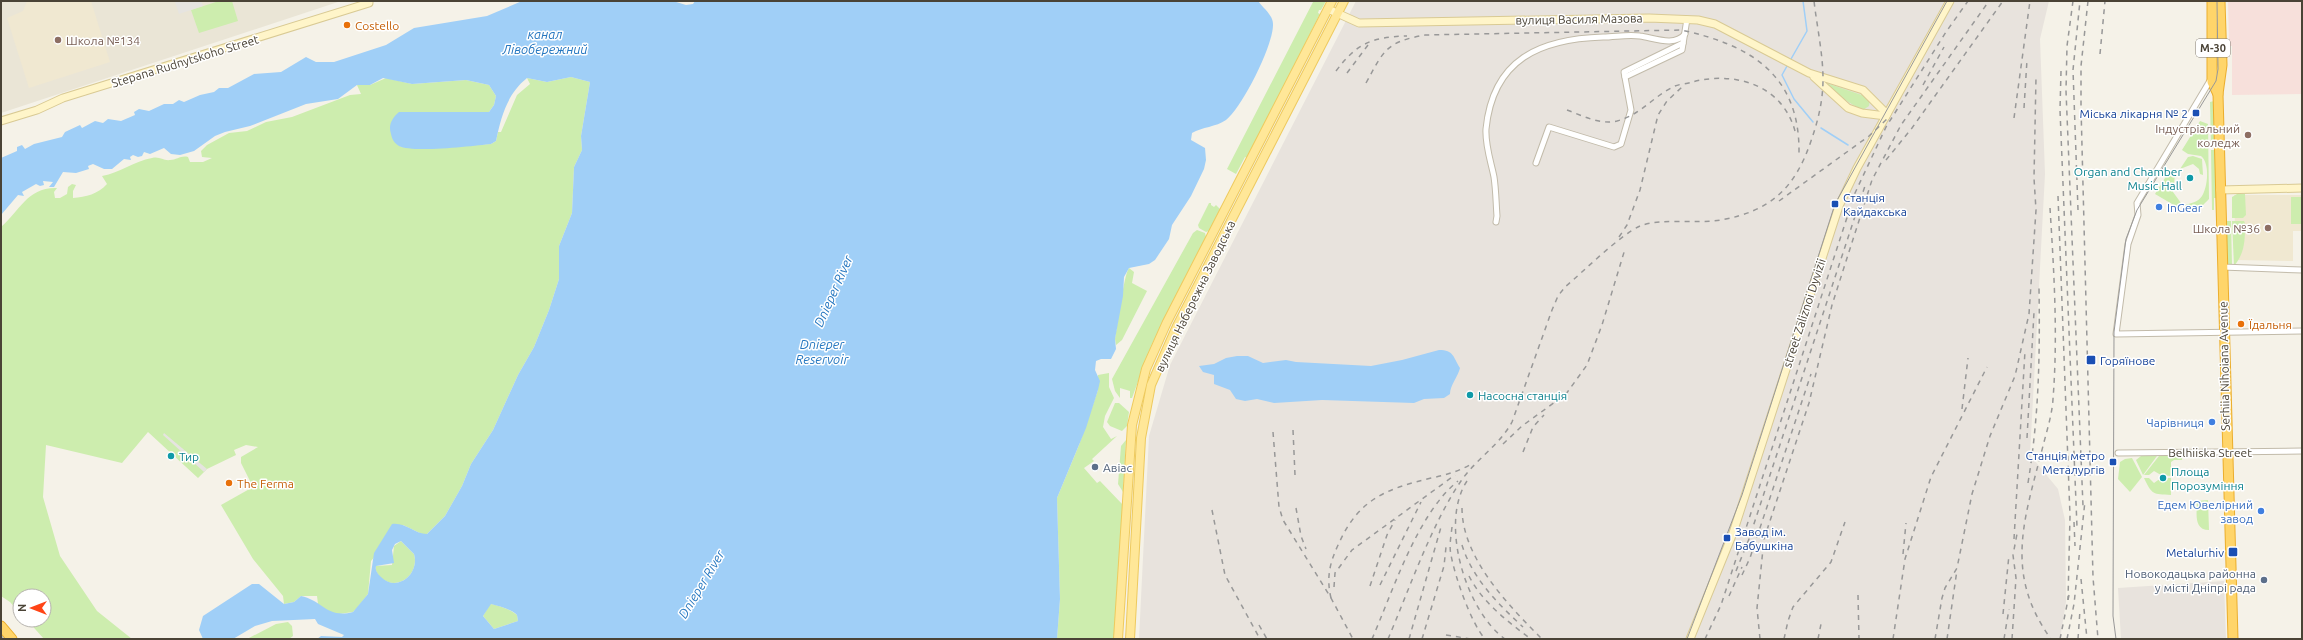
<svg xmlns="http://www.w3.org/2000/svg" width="2303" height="640" viewBox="0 0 2303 640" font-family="Ubuntu,sans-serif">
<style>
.residential{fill:#eae5d6}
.industrial{fill:#e8e3dd}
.education{fill:#f0e8d1}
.medical{fill:#f7e0db}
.green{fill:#cdedae}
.parking{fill:#e6e4e0}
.water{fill:#a0cff7;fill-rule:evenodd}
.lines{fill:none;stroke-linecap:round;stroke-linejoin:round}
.stream{stroke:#a0cff7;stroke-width:1.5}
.street-casing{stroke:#c2bbaa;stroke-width:7}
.secondary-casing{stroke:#d9ca94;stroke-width:9}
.primary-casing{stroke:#eeca5e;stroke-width:10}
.highway-casing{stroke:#ebae2d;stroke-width:11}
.street{stroke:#fff;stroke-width:5}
.secondary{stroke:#fff5c9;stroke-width:7}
.primary{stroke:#ffe798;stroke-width:8}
.highway{stroke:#ffd56a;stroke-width:9}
.tram{stroke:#989898;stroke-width:1}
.rail{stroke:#989898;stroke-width:1.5;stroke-dasharray:5 5;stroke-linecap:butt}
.food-dot{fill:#e8710a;stroke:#fff;stroke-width:1.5}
.education-dot{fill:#8d6e63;stroke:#fff;stroke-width:1.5}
.transit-dot{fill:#1a4fb4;stroke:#fff;stroke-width:1.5}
.culture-dot{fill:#0f9aa8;stroke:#fff;stroke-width:1.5}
.shop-dot{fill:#3f7fe0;stroke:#fff;stroke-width:1.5}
.service-dot{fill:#5c6f8a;stroke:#fff;stroke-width:1.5}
.labels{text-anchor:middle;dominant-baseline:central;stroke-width:3;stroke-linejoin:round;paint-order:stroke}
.shield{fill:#fff;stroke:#807b72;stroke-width:1}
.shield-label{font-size:11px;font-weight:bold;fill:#4a4336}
.street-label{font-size:12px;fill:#4a4336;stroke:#fff}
.food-label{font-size:12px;fill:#c56008;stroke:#fff;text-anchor:start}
.education-label{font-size:12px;fill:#785e54;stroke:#fff;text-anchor:end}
.transit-label{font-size:12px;fill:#164399;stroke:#fff;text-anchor:end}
.culture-label{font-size:12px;fill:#0d838f;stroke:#fff;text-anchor:start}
.shop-label{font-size:12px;fill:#366cbe;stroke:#fff;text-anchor:end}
.service-label{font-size:12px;fill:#4e5e75;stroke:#fff;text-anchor:start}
.water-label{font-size:13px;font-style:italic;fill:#2577c0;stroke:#fff}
</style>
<rect width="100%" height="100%" fill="#f5f2e8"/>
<polygon class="residential" points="1,1 341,1 1,113"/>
<g class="industrial">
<polygon points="1356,1 2049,1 2040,39 2045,174 2030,455 2058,489 2065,520 2066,602 2060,639 1139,639 1149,436 1170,365"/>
<polygon points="2224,581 2226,639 2121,639 2118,588"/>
</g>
<g class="education">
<polygon points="27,1 91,1 110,62 29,88 7,18 23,11"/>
<polygon points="2234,195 2302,195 2302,197 2291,197 2291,224 2302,224 2302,231 2293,231 2293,261 2236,260"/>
</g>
<polygon class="medical" points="2228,1 2302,1 2302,94 2232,95 2232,46 2229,46"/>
<g class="green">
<polygon points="219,1 232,1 238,21 199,33 191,10"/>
<polygon points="1326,1 1321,10 1319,10 1318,13 1320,14 1247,158 1245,157 1236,174 1227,169 1313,2"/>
<path d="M571 77 590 82 581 136 582 150 574 167 572 213 559 246V279L549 310 534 347 518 375 493 430 471 464 462 486 445 516 427 534H422L403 525 371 561 368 594 357 608 353 612 339 614 331 613 318 604 317 596H301L294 602 284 604 283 596 253 559 221 505 253 487 241 463V457L258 447 246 445 234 450 236 455 207 469 198 478 148 432 122 463 46 445 43 497 60 556 97 611 132 639H44L27 620H44V596H20V613L10 602 1 596V227C20 211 27 187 57 188L54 192 55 198H60L67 194 68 187 72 184 76 185 73 191V198C86 197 98 194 107 184L102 176C120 173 134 161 152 158 160 156 163 161 170 160 177 160 181 155 188 157L190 162H203L212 158 202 157 201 151 207 145 229 133 247 131 266 122 292 117 350 95 361 94 357 85H370L386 78 412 84 466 80 489 85 496 96 494 105 489 112 479 113 400 147 421 148 491 144 496 141 498 132H501L517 95 530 84 527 78 547 82Z"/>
<path d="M1826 83 1865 96 1870 99 1869 106 1863 110C1849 104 1837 94 1826 83Z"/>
<polygon points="2214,101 2215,146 2211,146 2210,102"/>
<path d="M2200 121 2208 124 2209 199 2197 211 2186 209 2185 205C2192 203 2198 202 2202 196 2208 187 2210 163 2201 156L2188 154 2182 150Z"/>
<polygon points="2211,150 2215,150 2216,198 2214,198 2214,210 2212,210"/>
<polygon points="2193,156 2202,159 2203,175 2200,174 2199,169 2193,164 2180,169 2188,157"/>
<polygon points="2170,170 2175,175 2173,192 2181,203 2179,208 2155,194"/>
<polygon points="2237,194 2245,194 2246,215 2243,218 2232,218 2232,197"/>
<rect x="2291" y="197" width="11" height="27"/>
<polygon points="1209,203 1211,203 1211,205 1214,207 1216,205 1220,209 1209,231 1206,232 1199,228 1198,225"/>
<polygon points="2225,221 2231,221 2232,265 2226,263"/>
<path d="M2232 221H2244L2245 223C2245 240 2245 253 2234 266Z"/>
<polygon points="1197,230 1205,233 1206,237 1151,346 1132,398 1130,398 1130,391 1120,388 1120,398 1115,391 1112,379 1193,233"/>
<path d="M1129 268 1134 272 1132 283 1147 291 1122 340 1116 345 1115 339C1117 327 1124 274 1129 268Z"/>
<polygon points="1109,373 1109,387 1114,398 1105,416 1103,427 1111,439 1117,436 1092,459 1094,461 1084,468 1097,483 1100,481 1123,505 1115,639 1057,639 1060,599 1057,498 1079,445 1098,390 1098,375"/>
<polygon points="1115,403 1119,403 1129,412 1127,426 1122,431 1110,426 1107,422"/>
<polygon points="1126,440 1123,492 1118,484 1121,446"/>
<polygon points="2141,456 2157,456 2143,475 2136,460"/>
<polygon points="2159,456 2182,456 2182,460 2174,460 2171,462 2171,476 2161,475 2154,471 2149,475 2144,475"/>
<polygon points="2132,458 2142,477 2130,492 2118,479 2120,462 2125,459"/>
<path d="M2144 478H2149L2154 483 2161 478H2171V495C2153 494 2152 495 2144 478Z"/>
<path d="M2208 500 2209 530C2193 530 2197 512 2197 501Z"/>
<path d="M401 541 414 554C420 574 397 593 380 577 377 573 375 571 376 566L392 565 394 546Z"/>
<path d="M490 604C498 605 512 610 517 615L518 621 494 629 483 616Z"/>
<polygon points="288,622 292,626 293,636 289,639 247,639 276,624"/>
</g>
<g class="parking">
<polygon points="180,1 201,1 203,6 179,14 175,2"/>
<polygon points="164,433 207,469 204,472 163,435"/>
</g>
<g class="water">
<path d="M522 1H673L686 5 693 4 695 1H1258C1263 8 1273 15 1273 24 1274 44 1242 108 1226 120 1216 127 1202 127 1192 133L1191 140 1205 148 1206 160 1204 169 1191 196 1172 225 1169 239 1155 260 1149 264 1129 268 1124 277 1123 296 1115 339 1116 349 1111 359H1101L1096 361 1095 370 1100 381 1098 390 1086 428 1057 498 1060 599 1057 639H317L321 636 342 637 344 635 318 624 315 619 272 621 255 626 233 639H203L199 630 203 616 252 584H259L284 604 294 602 301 596C322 600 327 619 353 612L368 594 374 553 392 524C405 522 415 534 427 534L445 516 462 486 471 464 493 430 518 375 534 347 549 310 559 279V246L572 213 574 167 582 150 581 136 590 82 571 77 547 82 527 78C507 94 501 117 496 141L491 144C474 146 412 153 399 146 394 143 392 139 391 134 388 125 392 118 399 112H489L494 105 496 96 489 85 466 80 412 84 383 78 370 85H357L338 99 306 104 250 126 225 132 215 136 194 151 180 155 171 154 164 148 150 154 144 152 142 156 138 157 133 155 130 157 131 160 124 159 112 169H104L93 164 88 166 89 169 76 173 63 172 54 187H49L53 182 43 181 44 185 40 186 36 184 22 192 24 196 18 195 1 215V158L17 151V147L22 145 25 149 34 144 62 137 65 132 80 125 82 128 95 121 103 123 108 119 121 121 135 115 134 112 139 109 149 111 164 104H173L179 100 184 102 200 95 214 92 219 88H228L254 74 281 72 306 57 316 62H334L386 45 414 28 487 16ZM401 541 414 554C420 574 397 593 381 577 377 573 375 571 376 566L394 563 392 550 395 544ZM491 604C499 606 511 609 517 615L518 621 494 629 483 616Z"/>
<path d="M1439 350C1454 350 1453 357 1460 368 1458 377 1450 385 1450 394L1444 398 1424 399 1414 403 1322 400 1274 403 1257 399 1245 401 1236 399 1230 390 1214 384V375L1203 372 1199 366 1214 364 1226 358 1237 356H1248L1263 363 1286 360 1296 362 1371 366 1402 360Z"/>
</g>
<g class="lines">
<g class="stream">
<polyline points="1791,59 1807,31 1803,1"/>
<polyline points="1787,66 1782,75 1794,99 1813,122"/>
<polyline points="1821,128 1848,145"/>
</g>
<defs>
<g id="street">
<polyline points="1625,77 1682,50 1687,19"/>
<polyline points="2211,79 2137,203 2138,215 2128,244 2116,334 2302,331"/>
<polyline points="1536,163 1549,127 1614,147 1621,144 1631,110 1624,72 1683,43"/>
<path d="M1496 222 1497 216C1496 203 1496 190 1494 177 1491 162 1485 145 1486 129 1493 59 1540 39 1603 37 1615 37 1628 34 1640 36 1654 38 1675 47 1685 34"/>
<polyline points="2222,267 2302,270"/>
<polyline points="2118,453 2302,451"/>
</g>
<g id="secondary">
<polyline points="1328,9 1359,23 1649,18 1698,20 1715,24 1809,73 1863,90 1887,114"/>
<polyline points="1814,77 1848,108 1862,113 1886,116"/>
<polyline points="1,121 37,110 63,98 369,3 369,1"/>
<polyline points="2220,190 2302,188"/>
<polyline points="1690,639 1733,533 1839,206 1857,168 1950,1"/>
</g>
<g id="primary">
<polyline points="1118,639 1132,425 1146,369 1167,322 1332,1"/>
<polyline points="1130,639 1141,438 1151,385 1177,326 1344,1"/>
</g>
<g id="highway">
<polyline points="2212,1 2212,82 2218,94"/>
<polyline points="2220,1 2222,65 2218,94 2233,639"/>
<polyline points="1,626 12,639"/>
</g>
</defs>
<use href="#street" class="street-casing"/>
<use href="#secondary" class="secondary-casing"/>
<use href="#primary" class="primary-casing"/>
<use href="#highway" class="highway-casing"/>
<use href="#street" class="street"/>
<use href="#secondary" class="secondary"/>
<use href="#primary" class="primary"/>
<use href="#highway" class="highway"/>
<g class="tram">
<polyline points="1,635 4,639"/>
<polyline points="1687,639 1742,495 1835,204 1947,1"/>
<polyline points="2116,639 2113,616 2114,332 2126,239 2137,210 2216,81 2218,69 2217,1"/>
</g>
<g class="rail">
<polyline points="2073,1 2067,46 2066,91 2083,506"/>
<polyline points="2088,1 2081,66 2081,107 2093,577 2098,639"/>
<polyline points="2042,2 2042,1"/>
<polyline points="2100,54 2105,1"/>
<path d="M1336 71C1357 43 1372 37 1407 36"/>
<polyline points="2061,71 2060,110 2077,527"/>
<polyline points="1347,73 1371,41"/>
<path d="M1366 83C1384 50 1386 42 1425 35L1681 30C1751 45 1800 75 1799 153"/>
<polyline points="1923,85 1944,47"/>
<polyline points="2024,108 2027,60"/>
<path d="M1567 110C1583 116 1600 125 1617 121 1640 115 1652 98 1671 88 1677 84 1686 84 1692 82 1734 71 1782 84 1795 131"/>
<polyline points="2014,118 2030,1"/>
<polyline points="1886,160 1912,128 2003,1"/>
<polyline points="2058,196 2070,516 2068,600"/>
<polyline points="1779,201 1869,136 1887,119"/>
<path d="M2050 208C2054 272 2058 335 2053 399 2052 415 2047 430 2043 446 2025 517 2003 573 2051 639"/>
<polyline points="2078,210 2073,70 2080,1"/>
<polyline points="1619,237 1627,225 1640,190 1658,115 1667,101 1682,87"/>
<polyline points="1962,409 1968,358"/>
<polyline points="1293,430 1295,475"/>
<polyline points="1273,432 1279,507 1283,520 1331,598 1353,639"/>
<polyline points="2027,438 2034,312"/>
<polyline points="1503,444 1522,426 1566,394 1587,365 1602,325 1625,249"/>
<polyline points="1523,452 1533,427 1544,415"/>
<path d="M1467 481C1439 523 1466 611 1505 639"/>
<path d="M2028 483C2039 415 2040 357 2039 288"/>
<polyline points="1296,508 1301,536 1306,549"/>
<path d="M1462 508C1462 558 1509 606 1542 639"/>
<polyline points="1212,510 1225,575 1260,639"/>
<polyline points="2074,522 2075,546"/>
<path d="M1452 527C1451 536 1449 546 1451 555 1455 577 1471 623 1485 639"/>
<polyline points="2014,539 2025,351"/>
<path d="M1462 545C1472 578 1498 604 1523 627"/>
<polyline points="1903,554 1906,523"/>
<polyline points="1736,571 1749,539 1865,186"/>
<polyline points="1742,575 1750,558 1811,374"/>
<path d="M1469 576C1482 602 1508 622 1531 639"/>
<polyline points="2081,579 2087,639"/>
<polyline points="1380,585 1421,502"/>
<polyline points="1370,586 1387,535 1395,520"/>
<polyline points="1334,587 1335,573 1352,550 1455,475"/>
<polyline points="1858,595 1859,639"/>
<polyline points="1729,596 1742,567"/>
<path d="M1331 598C1326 577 1330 562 1339 543 1359 499 1386 489 1431 478 1446 475 1460 471 1473 463"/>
<polyline points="2003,614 2009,555"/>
<polyline points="1259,625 1267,639"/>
<polyline points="1446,635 1471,639"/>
<path d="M1372 639C1393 591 1417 514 1458 481"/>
<path d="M1388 639C1409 590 1431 525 1461 481 1476 459 1499 446 1512 422L1552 310 1558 296 1565 287C1584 271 1620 235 1640 226 1660 218 1698 224 1721 220 1771 211 1795 188 1811 141 1818 121 1823 101 1823 79 1823 54 1817 27 1814 1"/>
<polyline points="1409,639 1441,527"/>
<polyline points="1422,639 1444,566 1446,547"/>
<polyline points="1705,639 1721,605 1855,193 1886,127 1946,32 1968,1"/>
<polyline points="1760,639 1757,608 1764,539 1809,403 1832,305 1872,180 1901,125 1989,1"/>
<polyline points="1784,639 1788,621 1793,607 1831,562 1845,522"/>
<polyline points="1818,639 1821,624"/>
<polyline points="1893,639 1905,559 1931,477 1987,367"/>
<polyline points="1935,639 1942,598 1945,588 1957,568 1972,494 1990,436 2015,376 2029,314 2036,210 2034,178 2036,77"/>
<polyline points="1947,639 1957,570"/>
<polyline points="2004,639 2009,609"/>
<polyline points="2012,639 2016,578 2013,555 2017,534"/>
<polyline points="2060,639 2069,595"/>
<polyline points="2067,639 2074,604 2085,501"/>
<polyline points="2078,639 2080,610"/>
</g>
</g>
<g class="food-dot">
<circle cx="347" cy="25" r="4"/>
<circle cx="2241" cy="324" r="4"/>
<circle cx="229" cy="483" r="4"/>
</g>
<g class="education-dot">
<circle cx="58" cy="40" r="4"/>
<circle cx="2248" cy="135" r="4"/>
<circle cx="2268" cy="228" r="4"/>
</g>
<g class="transit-dot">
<rect x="2192" y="109" width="8" height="8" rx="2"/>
<rect x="1831" y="200" width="8" height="8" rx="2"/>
<rect x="2086" y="355" width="10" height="10" rx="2"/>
<rect x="2109" y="458" width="8" height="8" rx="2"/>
<rect x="1723" y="534" width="8" height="8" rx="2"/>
<rect x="2228" y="547" width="10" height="10" rx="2"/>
</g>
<g class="culture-dot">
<circle cx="2190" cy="178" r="4"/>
<circle cx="1470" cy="395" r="4"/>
<circle cx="171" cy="456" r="4"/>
<circle cx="2163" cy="478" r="4"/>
</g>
<g class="shop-dot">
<circle cx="2159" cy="207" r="4"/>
<circle cx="2212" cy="422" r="4"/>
<circle cx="2261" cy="511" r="4"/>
</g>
<g class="service-dot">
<circle cx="1095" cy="467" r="4"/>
<circle cx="2264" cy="580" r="4"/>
</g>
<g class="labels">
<rect class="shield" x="2196" y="39" width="34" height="18" rx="3"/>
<g class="shield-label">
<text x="2213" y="48">М-30</text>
</g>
<g class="street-label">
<text transform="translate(1579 19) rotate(-1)">вулиця Василя Мазова</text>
<text transform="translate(185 61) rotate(-17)">Stepana Rudnytskoho Street</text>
<text transform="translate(1195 296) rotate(-64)">вулиця Набережна Заводська</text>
<text transform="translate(1804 313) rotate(-72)">street Zaliznoi Dyvizii</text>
<text transform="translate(2224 366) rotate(-91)">Serhiia Nihoiana Avenue</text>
<text x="2210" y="452">Belhiiska Street</text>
</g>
<g class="food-label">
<text x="355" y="25">Costello</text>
<text x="2249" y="324">Їдальня</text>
<text x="237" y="483">The Ferma</text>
</g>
<g class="education-label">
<text x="66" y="40" text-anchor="start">Школа №134</text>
<text x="2240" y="128">Індустріальний<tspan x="2240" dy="14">коледж</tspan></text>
<text x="2260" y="228">Школа №36</text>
</g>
<g class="transit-label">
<text x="2188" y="113">Міська лікарня № 2</text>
<text x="1843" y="197" text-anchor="start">Станція<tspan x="1843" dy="14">Кайдакська</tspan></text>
<text x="2100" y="360" text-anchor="start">Горяїнове</text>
<text x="2105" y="455">Станція метро<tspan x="2105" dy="14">Металургів</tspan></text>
<text x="1735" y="531" text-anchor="start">Завод ім.<tspan x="1735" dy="14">Бабушкіна</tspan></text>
<text x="2224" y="552">Metalurhiv</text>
</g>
<g class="culture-label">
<text x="2182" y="171" text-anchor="end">Organ and Chamber<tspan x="2182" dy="14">Music Hall</tspan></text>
<text x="1478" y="395">Насосна станція</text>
<text x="179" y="456">Тир</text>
<text x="2171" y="471">Площа<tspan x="2171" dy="14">Порозуміння</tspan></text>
</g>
<g class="shop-label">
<text x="2167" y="207" text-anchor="start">InGear</text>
<text x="2204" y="422">Чарівниця</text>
<text x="2253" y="504">Едем Ювелірний<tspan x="2253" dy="14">завод</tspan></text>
</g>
<g class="service-label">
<text x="1103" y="467">Авіас</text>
<text x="2256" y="573" text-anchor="end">Новокодацька районна<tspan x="2256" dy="14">у місті Дніпрі рада</tspan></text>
</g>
<g class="water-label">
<text x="545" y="34">канал<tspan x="545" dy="15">Лівобережний</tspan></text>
<text transform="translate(833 291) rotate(-66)">Dnieper River</text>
<text x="822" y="344">Dnieper<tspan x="822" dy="15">Reservoir</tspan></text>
<text transform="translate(701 584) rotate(-59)">Dnieper River</text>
</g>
</g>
<rect width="2303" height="640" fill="none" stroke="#4a4336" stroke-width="4"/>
<g transform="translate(32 608) rotate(270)"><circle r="19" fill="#ffffff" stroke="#b7b4af"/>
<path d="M0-3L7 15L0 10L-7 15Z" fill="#ff4416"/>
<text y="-6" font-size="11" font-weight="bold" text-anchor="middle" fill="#4a4336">N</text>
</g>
</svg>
